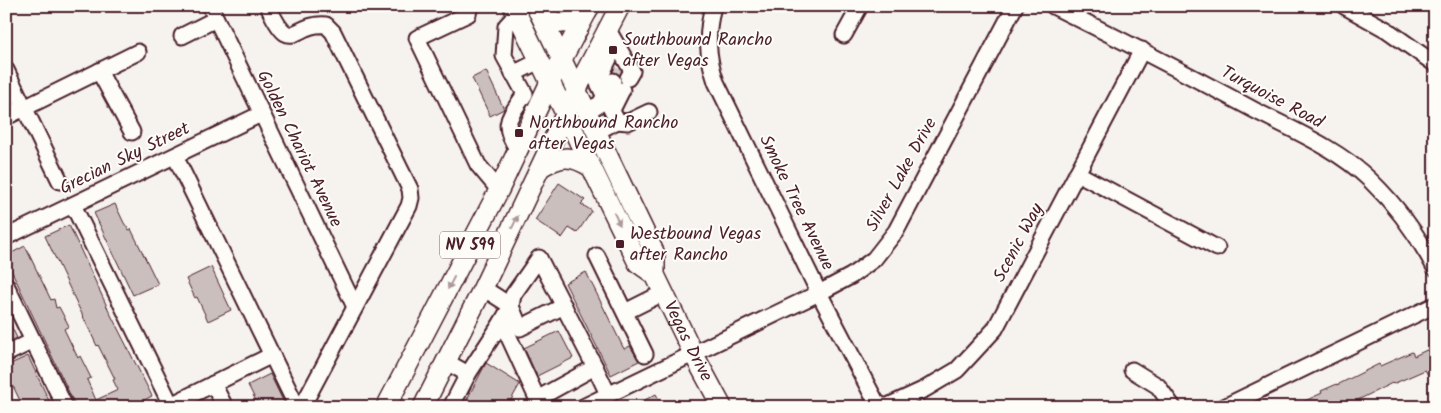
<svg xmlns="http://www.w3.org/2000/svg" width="1441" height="413" viewBox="0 0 1441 413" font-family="Kalam,sans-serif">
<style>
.building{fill:#cbbfbe;stroke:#4a1f2b}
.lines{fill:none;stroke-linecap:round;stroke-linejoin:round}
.minor-tunnel{stroke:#d4c9c8;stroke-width:15;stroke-dasharray:15 8;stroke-linecap:butt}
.minor-casing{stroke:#4a1f2b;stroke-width:19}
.major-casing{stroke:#4a1f2b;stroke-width:22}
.minor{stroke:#fdfcf7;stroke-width:15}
.major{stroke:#fdfcf7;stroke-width:19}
.oneway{fill:#ac999b}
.poi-dot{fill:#4a1f2b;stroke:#fdfcf7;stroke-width:2}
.labels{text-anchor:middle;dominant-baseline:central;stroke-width:4;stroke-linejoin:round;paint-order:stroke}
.shield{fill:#fdfcf7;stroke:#806168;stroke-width:1}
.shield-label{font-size:16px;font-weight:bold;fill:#4a1f2b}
.poi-label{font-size:18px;fill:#4a1f2b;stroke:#fdfcf7;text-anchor:start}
.street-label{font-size:18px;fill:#4a1f2b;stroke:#fdfcf7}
</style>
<rect width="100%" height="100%" fill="#f6f3ef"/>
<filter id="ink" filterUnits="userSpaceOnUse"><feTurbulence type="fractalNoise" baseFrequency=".02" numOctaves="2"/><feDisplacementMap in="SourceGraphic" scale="10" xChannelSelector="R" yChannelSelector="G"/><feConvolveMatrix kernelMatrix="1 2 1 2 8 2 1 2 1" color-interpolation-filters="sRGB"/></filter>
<g filter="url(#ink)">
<g class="building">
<polygon points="486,71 504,109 490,116 472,78"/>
<polygon points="559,183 585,200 581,204 592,211 577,233 569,228 562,238 535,220"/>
<polygon points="115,204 124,223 129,230 131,229 158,284 133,295 94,213"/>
<polygon points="69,225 111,315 152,396 131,407 76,407 6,259 6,256 25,246 51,300 54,299 56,308 59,307 69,326 64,329 78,358 80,356 91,378 87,380 96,400 118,390 113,380 115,379 98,345 97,346 45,236"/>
<polygon points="211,267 231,310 208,321 197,297 195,298 186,279"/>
<polygon points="586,272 624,349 630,346 639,361 611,375 565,283"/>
<polygon points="6,315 17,338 6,343"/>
<polygon points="559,331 573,358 537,376 524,348"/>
<polygon points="1435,346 1435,372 1428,375 1425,370 1393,384 1392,383 1358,400 1359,402 1349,407 1292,407 1322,393 1321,391 1337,384 1337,385 1379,364 1380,366 1412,352 1414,356"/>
<polygon points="28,356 52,407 23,407 13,386 12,387 6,376 6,366"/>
<polygon points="486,363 520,384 507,407 463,407"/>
<polygon points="270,374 286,407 259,407 248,385"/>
<polygon points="656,394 663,407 632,407"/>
</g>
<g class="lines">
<polyline class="minor-tunnel" points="613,81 619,69"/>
<defs>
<g id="minor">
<polyline points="210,6 355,307"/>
<path d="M268 6C292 58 292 22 326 25L333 32 410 189 411 198 409 206 302 407"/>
<polyline points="470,6 468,14 417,38 478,165 499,190"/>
<path d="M713 6C706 34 707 55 716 82L819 293 876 402 882 406H888L925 389 957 370 995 329 1142 50"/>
<path d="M1053 6C1122 40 1189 75 1256 111 1295 131 1338 149 1370 180 1397 206 1418 235 1435 268"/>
<polyline points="1344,6 1387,30 1435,64"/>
<path d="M517 14 506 26 504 56 525 94C509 118 500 124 518 150"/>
<polyline points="608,30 632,71 628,78"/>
<polyline points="844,35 860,6"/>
<polyline points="182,36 216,19"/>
<polyline points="589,65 617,121 596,132"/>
<polyline points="6,70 60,181"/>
<polyline points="99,71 132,132"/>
<polyline points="513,74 539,61"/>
<polyline points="598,82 616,44"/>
<polyline points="612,110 622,90"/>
<polyline points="586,111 600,104 613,81"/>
<polyline points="6,117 138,52"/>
<polyline points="617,121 628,122 649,112"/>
<polyline points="175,156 297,407"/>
<polyline points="1077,173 1217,248"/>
<polyline points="73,205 171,405"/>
<polyline points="6,237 261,114"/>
<polyline points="597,256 645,354"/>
<polyline points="6,285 65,407"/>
<polyline points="483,288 511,306 520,328 564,306"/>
<polyline points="625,312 663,293"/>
<polyline points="502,322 511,306 513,295 539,258 595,367"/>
<polyline points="6,354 33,341"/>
<polyline points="445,361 468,374 502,322 541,407"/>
<polyline points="1132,370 1158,386 1173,407"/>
<polyline points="213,384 225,407"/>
<polyline points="537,399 595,367 608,394"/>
<polyline points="167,407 272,355"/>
<polyline points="451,407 468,374"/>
<polyline points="583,407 819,293 851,276 874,259 896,231 1015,6"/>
<polyline points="1224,407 1435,305"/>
</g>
<g id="major">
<polyline points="513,6 638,263 655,275"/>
<path id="s1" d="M536 6 655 254V275L693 353 722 407"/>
<path d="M538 11C560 28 564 26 587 12"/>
<path d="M541 167C562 155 571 155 591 167"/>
<polyline points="386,407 499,190 550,82 590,6"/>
<polyline points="423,407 483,288 583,77 620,6"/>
</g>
</defs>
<use href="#minor" class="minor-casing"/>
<use href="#major" class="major-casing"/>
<use href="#minor" class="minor"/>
<use href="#major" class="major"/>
</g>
<defs><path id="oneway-solid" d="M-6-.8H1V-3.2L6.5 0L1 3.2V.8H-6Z" transform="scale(1.25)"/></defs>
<g class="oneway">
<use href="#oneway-solid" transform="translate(617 219) rotate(64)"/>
<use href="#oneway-solid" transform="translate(515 222) rotate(-64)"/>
<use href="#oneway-solid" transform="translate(451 283) rotate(117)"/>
</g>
</g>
<g class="poi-dot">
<rect x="608" y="45" width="10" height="10" rx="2.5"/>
<rect x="514" y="128" width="10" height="10" rx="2.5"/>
<rect x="615" y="239" width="10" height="10" rx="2.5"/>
</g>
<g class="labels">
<rect class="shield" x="440" y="231.5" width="60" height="27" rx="4"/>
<g class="shield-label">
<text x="470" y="245">NV 599</text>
</g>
<g class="poi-label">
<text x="623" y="40">Southbound Rancho<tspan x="623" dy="21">after Vegas</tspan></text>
<text x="529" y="123">Northbound Rancho<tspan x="529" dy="21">after Vegas</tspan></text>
<text x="630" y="234">Westbound Vegas<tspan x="630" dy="21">after Rancho</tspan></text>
</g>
<g class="street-label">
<text transform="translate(1272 98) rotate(28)">Turquoise Road</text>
<text transform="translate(299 149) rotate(64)">Golden Chariot Avenue</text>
<text transform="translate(125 159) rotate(-26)">Grecian Sky Street</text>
<text transform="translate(902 175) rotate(-61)">Silver Lake Drive</text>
<text transform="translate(796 203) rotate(64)">Smoke Tree Avenue</text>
<text transform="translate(1019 243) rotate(-62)">Scenic Way</text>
<text stroke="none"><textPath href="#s1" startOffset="370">Vegas Drive</textPath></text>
</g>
</g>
<rect width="1441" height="413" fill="none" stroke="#fdfcf7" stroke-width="25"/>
<rect x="12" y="12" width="1416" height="388" fill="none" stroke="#4a1f2b" stroke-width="2" filter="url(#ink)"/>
</svg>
